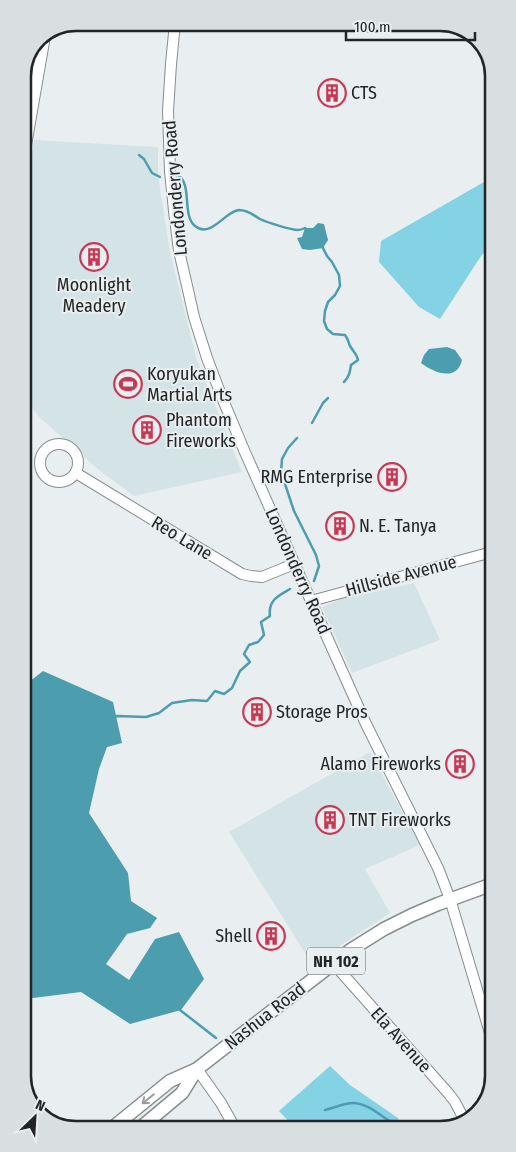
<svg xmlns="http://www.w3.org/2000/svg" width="516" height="1152" viewBox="0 0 516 1152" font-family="'Fira Sans Condensed',sans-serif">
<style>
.built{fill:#d4e3e6}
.green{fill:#84d3e4}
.water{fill:#4c9dad}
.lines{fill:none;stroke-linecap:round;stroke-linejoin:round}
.stream{stroke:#4c9dad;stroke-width:2.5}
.minor-casing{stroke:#878d8e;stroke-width:12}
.major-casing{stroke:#878d8e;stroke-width:15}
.highway-casing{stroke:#878d8e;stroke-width:16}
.minor{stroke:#fff;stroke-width:10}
.major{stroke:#fff;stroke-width:12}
.highway{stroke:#fff;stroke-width:14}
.oneway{stroke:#9c9c9d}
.labels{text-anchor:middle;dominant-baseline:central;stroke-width:4;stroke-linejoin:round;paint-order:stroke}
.shield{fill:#e9eff0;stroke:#5e6162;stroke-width:1}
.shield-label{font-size:16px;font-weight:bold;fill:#222425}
.poi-label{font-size:18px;fill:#222425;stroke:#e9eff0;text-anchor:start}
.street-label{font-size:18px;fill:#222425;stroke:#e9eff0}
.rim{fill:none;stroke:#222425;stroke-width:2.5}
</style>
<rect width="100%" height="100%" fill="#e9eff0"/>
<g class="built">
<polygon points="34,140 158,147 158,176 170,252 197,360 242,472 134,496 99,470 39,417 24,397 23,222"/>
<polygon points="414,583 440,640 352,673 322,607 342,599"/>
<polygon points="370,752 420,845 365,869 390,913 312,964 229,832"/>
</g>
<g class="green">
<polygon points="491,178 491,245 481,256 440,319 419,307 379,262 381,241"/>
<polygon points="330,1066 350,1085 398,1118 400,1127 295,1128 279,1111"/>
</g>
<g class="water">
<polygon points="318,223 324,224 328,240 323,248 310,250 302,249 297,238 302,237 305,228 313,228"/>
<path d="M447 347 455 350 462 360C457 382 434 373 421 363L424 355 429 349Z"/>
<polygon points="43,671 113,702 122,743 107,747 99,769 89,813 128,873 131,901 157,918 150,928 127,934 106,964 129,980 155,939 179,932 204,979 181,1010 130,1024 81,992 25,999 24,686"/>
</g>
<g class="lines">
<g class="stream">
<polyline points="139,155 144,159 152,173 160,177"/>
<path d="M179 176C192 185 182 216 195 226 211 239 225 211 239 210 248 210 253 215 260 219 266 222 291 230 298 230 300 230 303 229 305 228L306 229"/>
<path d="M322 246 327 256 332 262 339 275 340 286 335 295 328 302 325 311 324 321 327 329 333 334 345 335C348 339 348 341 350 346 353 351 357 354 358 360L351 365C350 372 349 377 344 382"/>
<polyline points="312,423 323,403 328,398"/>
<polyline points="297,438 288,448 282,459 281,472 294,511 316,555 319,566 314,581"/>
<path d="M114 717 117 716 146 717 159 713 172 703 192 700 207 701 215 691 224 694 232 688 240 671 250 662 244 654 249 645 258 642 264 635 261 622 270 616C268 600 278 596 290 589"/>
<polyline points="180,1010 216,1038"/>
<path d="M325 1110C334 1108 344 1103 353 1103 368 1103 383 1118 396 1125L397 1127"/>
</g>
<defs>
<g id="minor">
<polyline points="175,23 171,64 168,111 170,171 174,211 179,251 188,290 194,317 207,358 221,395 244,450 331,646 366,724 438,868 450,899 493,1043"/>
<circle cx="59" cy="463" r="19"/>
<polyline points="76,473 242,574 251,576 262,577 294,564"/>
<polyline points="311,601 492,552"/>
<polyline points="333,963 449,1094 455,1102 465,1121"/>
<polyline points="197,1069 221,1103 235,1128"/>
</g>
<g id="major">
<polyline points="111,1129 170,1081 197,1069 352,949 384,929 412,915 438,904 493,884"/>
<polyline points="139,1129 182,1093 197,1069"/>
</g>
<polyline id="highway" points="23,151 43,36"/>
</defs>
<use href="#minor" class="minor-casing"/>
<use href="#major" class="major-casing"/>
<use href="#highway" class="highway-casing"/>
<use href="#minor" class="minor"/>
<use href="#major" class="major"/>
<use href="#highway" class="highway"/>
</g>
<defs><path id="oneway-shaft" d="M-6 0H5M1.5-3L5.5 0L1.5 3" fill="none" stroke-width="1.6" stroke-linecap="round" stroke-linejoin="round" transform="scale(1.25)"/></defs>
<use class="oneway" href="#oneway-shaft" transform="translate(148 1099) rotate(141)"/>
<defs>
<symbol id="building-ring" viewBox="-11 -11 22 22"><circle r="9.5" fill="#e9eff0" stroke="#c83855" stroke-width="1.5"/><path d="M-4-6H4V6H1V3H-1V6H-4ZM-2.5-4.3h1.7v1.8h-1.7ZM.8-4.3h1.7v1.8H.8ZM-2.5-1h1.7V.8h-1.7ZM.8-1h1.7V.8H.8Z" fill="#c83855"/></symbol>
<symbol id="stadium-ring" viewBox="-11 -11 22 22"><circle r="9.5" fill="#e9eff0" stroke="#c83855" stroke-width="1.5"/><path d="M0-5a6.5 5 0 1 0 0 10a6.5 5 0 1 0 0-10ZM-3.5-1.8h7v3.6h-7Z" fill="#c83855"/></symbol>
</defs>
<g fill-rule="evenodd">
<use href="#building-ring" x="316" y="77" width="32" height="32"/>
<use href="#building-ring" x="78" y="241" width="32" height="32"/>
<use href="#stadium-ring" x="112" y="368" width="32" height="32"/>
<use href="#building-ring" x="131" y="414" width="32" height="32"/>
<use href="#building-ring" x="376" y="461" width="32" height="32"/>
<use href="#building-ring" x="324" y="510" width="32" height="32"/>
<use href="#building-ring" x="241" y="696" width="32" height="32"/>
<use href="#building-ring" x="444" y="748" width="32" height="32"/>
<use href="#building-ring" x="314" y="804" width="32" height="32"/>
<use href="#building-ring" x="255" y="920" width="32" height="32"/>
</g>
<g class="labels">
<rect class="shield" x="307" y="947.5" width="58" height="27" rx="4"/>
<g class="shield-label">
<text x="336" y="961">NH 102</text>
</g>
<g class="poi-label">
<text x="351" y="93">CTS</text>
<text x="94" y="285" text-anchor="middle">Moonlight<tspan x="94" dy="21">Meadery</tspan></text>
<text x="147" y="374">Koryukan<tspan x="147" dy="21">Martial Arts</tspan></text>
<text x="166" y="420">Phantom<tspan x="166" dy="21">Fireworks</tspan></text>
<text x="373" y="477" text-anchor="end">RMG Enterprise</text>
<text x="359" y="526">N. E. Tanya</text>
<text x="276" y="712">Storage Pros</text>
<text x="441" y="764" text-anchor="end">Alamo Fireworks</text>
<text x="349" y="820">TNT Fireworks</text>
<text x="252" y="936" text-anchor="end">Shell</text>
</g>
<g class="street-label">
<text transform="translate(175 188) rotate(-95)">Londonderry Road</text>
<text transform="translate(182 538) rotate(31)">Reo Lane</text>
<text transform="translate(298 571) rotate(66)">Londonderry Road</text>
<text transform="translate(401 576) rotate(-15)">Hillside Avenue</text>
<text transform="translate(265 1016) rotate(-38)">Nashua Road</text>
<text transform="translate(401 1040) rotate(48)">Ela Avenue</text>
</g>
</g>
<path d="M0 0H516V1152H0ZM76 31H440A45 45 0 0 1 485 76V1076A45 45 0 0 1 440 1121H76A45 45 0 0 1 31 1076V76A45 45 0 0 1 76 31Z" fill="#d9dfe0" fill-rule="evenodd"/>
<path class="rim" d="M76 31H440A45 45 0 0 1 485 76V1076A45 45 0 0 1 440 1121H76A45 45 0 0 1 31 1076V76A45 45 0 0 1 76 31Z"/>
<g transform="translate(35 1117) rotate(25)" stroke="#e9eff0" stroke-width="4" paint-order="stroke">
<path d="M0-4L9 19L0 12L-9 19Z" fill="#222425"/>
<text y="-8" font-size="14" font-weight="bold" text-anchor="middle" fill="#222425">N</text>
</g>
<path d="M346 32v8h129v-8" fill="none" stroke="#222425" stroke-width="2.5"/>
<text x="354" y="32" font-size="15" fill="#222425" stroke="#e9eff0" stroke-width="4" paint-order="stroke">100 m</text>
</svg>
